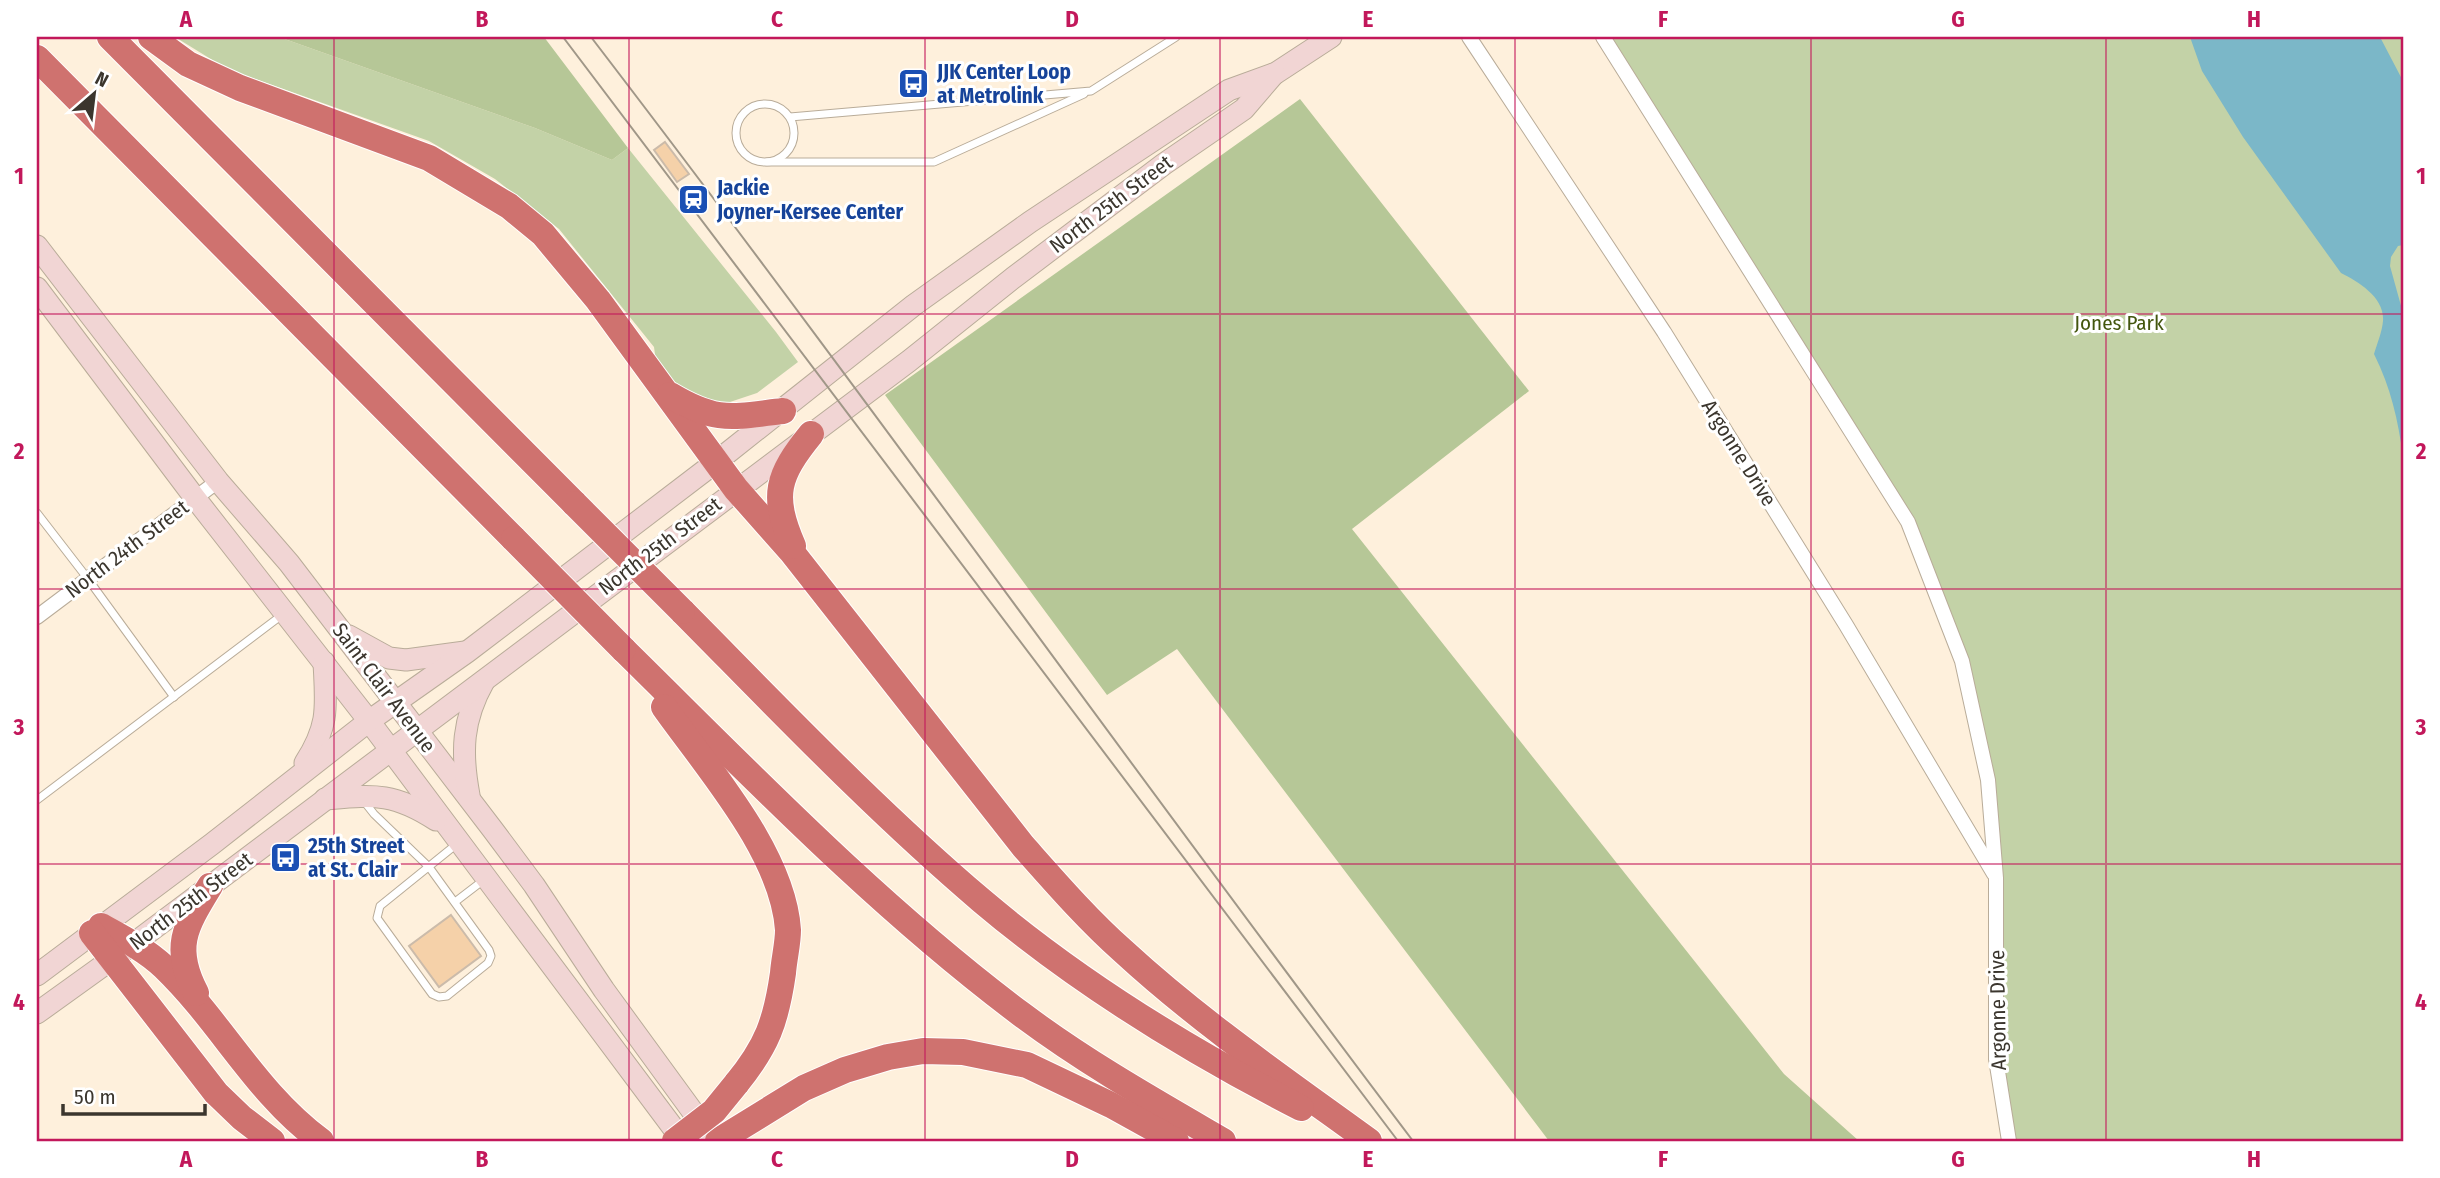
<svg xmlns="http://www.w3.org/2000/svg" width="2440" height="1178" viewBox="0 0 2440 1178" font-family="'Fira Sans Condensed',sans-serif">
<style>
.green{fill:#c3d2a7}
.forest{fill:#b6c797}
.water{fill:#7bb7c8}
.building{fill:#f5d1a9;stroke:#cbbbaa;stroke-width:2}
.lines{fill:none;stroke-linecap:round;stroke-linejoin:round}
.service-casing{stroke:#b9ac99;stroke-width:9}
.minor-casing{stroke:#b9ac99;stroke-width:16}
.secondary-casing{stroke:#b9ac99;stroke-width:23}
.motorway-casing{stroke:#fff;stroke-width:28}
.service{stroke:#fff;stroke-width:7}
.minor{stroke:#fff;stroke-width:14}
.secondary{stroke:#f1d5d4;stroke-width:21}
.motorway{stroke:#cf726f;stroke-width:26}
.tram{stroke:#a09788;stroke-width:2}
.motorway-bridge-casing{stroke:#fff;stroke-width:28;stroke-linecap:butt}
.motorway-bridge{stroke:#cf726f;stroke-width:26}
.grid{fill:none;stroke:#c2185b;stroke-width:2;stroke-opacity:0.55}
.labels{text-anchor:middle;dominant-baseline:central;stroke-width:6;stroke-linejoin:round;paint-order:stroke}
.transit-label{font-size:21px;font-weight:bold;fill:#164399;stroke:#fff;text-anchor:start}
.street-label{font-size:21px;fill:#3b362e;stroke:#fff}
.park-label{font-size:21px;fill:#43560e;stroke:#fff}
.neatline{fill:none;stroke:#c2185b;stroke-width:2.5}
.grid-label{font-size:23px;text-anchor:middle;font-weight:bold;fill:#c2185b}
</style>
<rect width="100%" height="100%" fill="#fef0dc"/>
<g class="green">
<polygon points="175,37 279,37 535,128 612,160 628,148 776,332 798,362 757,393 721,405 677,387 656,362 654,347 559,229 495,179 429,141 227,69"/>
<polygon points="1603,37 2403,37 2403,1141 2009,1141 1996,1059 1996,878 1962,661 1908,522"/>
</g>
<g class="forest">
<polygon points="279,37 544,37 628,148 612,160 535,128"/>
<polygon points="1300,99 1529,391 1352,529 1784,1074 1859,1141 1549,1141 1177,649 1107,695 885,395"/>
</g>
<path class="water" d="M2190 37H2380L2403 81V245L2398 246 2391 257 2390 266 2403 313V457C2398 420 2391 388 2374 354 2377 344 2382 332 2383 321 2385 298 2359 282 2341 273L2243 137 2202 71Z"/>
<g class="building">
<polygon points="665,142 689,174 677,182 654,150"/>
<polygon points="451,915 481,956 439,987 409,946"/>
</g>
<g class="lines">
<defs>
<g id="service">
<circle cx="765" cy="133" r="29"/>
<polyline points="790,117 1091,91 1176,37"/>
<polyline points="767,162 934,162 1084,94"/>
<polyline points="37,513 88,579 174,697"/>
<polyline points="37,800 282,615"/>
<polyline points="363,800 374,814 429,867 489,950 491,956 488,963 447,996 439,997 432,994 377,918 380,906 458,843"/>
<polyline points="455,902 485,879"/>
</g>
<g id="minor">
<polyline points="1469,37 1664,332 1846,625 1994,874"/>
<polyline points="1603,37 1908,522 1962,661 1988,780 1996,878 1996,1059 2009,1141"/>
<polyline points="37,617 218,481"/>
</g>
<g id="secondary">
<polyline points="37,246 218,481 289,563 493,830 534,885 604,990 709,1134"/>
<polyline points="37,288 195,498 369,721 683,1141"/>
<polyline points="349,636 389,658 406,660 465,652"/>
<path d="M305 763C330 724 326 706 324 662"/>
<path d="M469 795C461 752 462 720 484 681"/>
<path d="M325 799C374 795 393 792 436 820"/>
<polyline points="37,975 212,844 369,721 467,652 716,462 914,305 1030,222 1229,90 1276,73 1331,37"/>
<polyline points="37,1013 133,944 909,361 1013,278 1164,164 1244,109 1274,74"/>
</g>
<g id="motorway">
<polyline points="110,37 575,504"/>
<path d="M151 37 188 64 240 88 429 158 509 206 543 234 598 300 736 489 791 551 1023 846C1055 882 1087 919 1123 951 1199 1021 1285 1080 1369 1141"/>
<polyline points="37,58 514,539"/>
<path d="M670 395C717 423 731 417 783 411"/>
<path d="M793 546C771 495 777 476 811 434"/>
<path d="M682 611C780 710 876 811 982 901 1079 983 1188 1050 1301 1108"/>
<path d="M623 649C751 775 877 906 1021 1014 1085 1062 1154 1101 1223 1141"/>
<path d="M664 707C708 769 783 853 788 930 788 944 784 959 783 973 776 1022 767 1046 736 1084"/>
<path d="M101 926C123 938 146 950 164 967 222 1023 255 1092 321 1141"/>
<polyline points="92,933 216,1093 242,1118 272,1141"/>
<path d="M196 993C172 947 185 927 210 886"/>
<polyline points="718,1141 804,1088 845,1070 888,1057 923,1051 963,1052 1027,1065 1111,1105 1176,1141"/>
</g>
</defs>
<use href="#service" class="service-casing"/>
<use href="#minor" class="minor-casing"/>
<use href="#secondary" class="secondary-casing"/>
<use href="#motorway" class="motorway-casing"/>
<use href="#service" class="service"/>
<use href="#minor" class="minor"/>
<use href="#secondary" class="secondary"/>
<use href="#motorway" class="motorway"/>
<g class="tram">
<polyline points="563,37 1398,1141"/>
<path d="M591 37C870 401 1136 775 1413 1141"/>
</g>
<defs>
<g id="motorway-bridge">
<polyline points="575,504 682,611"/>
<polyline points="514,539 623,649"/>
<polyline points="675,1141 714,1111 736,1084"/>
</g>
</defs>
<use href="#motorway-bridge" class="motorway-bridge-casing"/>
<use href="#motorway-bridge" class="motorway-bridge"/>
</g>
<path class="grid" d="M334 37V1141M629 37V1141M925 37V1141M1220 37V1141M1515 37V1141M1811 37V1141M2106 37V1141M37 314H2403M37 589H2403M37 864H2403"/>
<defs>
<symbol id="bus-square" viewBox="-11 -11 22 22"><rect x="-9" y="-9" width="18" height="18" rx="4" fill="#1a4fb4" stroke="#fff"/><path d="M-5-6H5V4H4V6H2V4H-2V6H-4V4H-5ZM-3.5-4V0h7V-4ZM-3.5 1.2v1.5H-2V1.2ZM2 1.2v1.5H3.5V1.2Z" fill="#fff"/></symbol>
<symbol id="station-square" viewBox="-11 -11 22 22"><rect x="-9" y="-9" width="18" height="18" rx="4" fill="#1a4fb4" stroke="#fff"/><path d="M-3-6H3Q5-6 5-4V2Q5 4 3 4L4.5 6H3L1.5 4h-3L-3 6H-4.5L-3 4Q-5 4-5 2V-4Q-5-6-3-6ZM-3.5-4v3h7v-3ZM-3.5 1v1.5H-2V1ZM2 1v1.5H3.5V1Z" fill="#fff"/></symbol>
</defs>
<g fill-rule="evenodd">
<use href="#bus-square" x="896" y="66" width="35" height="35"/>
<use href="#station-square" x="676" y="182" width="35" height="35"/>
<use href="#bus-square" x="268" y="840" width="35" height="35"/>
</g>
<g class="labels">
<g class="transit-label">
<text x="937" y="72">JJK Center Loop<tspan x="937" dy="24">at Metrolink</tspan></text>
<text x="717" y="188">Jackie<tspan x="717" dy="24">Joyner-Kersee Center</tspan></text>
<text x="308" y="846">25th Street<tspan x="308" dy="24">at St. Clair</tspan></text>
</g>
<g class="street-label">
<text transform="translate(1111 204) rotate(-37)">North 25th Street</text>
<text transform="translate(1739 453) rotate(58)">Argonne Drive</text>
<text transform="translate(660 546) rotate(-37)">North 25th Street</text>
<text transform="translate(127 549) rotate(-37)">North 24th Street</text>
<text transform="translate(384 688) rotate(53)">Saint Clair Avenue</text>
<text transform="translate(191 901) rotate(-37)">North 25th Street</text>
<text transform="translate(1998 1010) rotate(-91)">Argonne Drive</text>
</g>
<g class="park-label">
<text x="2119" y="323">Jones Park</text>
</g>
</g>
<rect width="2440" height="1178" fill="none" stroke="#ffffff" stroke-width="77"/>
<g transform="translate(94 94) rotate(28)" stroke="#ffffff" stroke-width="5" paint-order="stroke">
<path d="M0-5L12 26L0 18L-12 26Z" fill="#3b362e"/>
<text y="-10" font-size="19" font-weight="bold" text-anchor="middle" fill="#3b362e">N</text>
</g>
<path d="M63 1104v10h142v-10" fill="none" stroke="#3b362e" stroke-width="3.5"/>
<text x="74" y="1104" font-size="21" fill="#3b362e" stroke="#ffffff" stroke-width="5" paint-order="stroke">50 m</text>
<rect x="38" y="38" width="2364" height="1102" class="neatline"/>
<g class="grid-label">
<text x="186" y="27">A</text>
<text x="482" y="27">B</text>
<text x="777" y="27">C</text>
<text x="1072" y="27">D</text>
<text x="1368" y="27">E</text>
<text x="1663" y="27">F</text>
<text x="1958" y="27">G</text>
<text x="2254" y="27">H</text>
<text x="19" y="184">1</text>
<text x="2421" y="184">1</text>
<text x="19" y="459">2</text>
<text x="2421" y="459">2</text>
<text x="19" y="735">3</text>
<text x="2421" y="735">3</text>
<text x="19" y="1010">4</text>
<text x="2421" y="1010">4</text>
<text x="186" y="1167">A</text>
<text x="482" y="1167">B</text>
<text x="777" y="1167">C</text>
<text x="1072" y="1167">D</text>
<text x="1368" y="1167">E</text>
<text x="1663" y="1167">F</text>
<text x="1958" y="1167">G</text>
<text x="2254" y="1167">H</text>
</g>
</svg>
